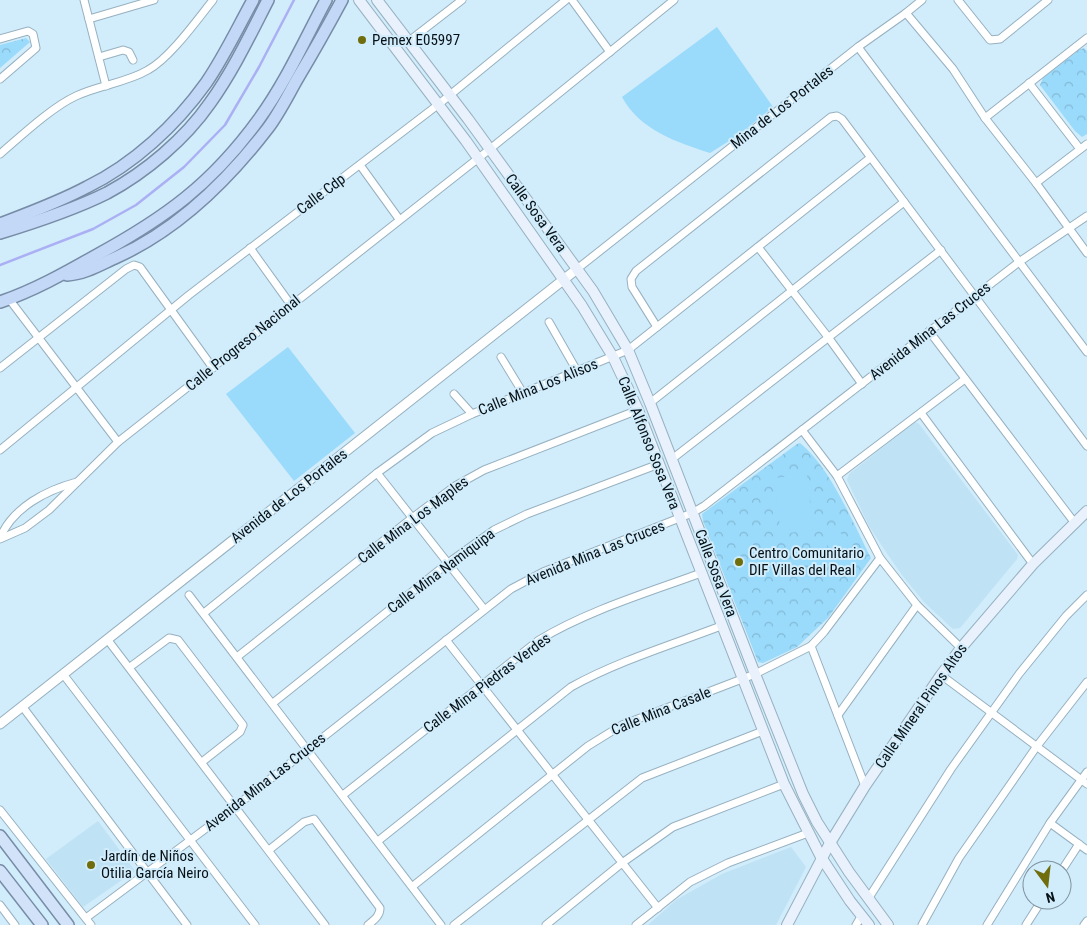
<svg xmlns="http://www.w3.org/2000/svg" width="1087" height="925" viewBox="0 0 1087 925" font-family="'Roboto Condensed',sans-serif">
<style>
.built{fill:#bfe2f5}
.forest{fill:url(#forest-crowns)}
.pitch{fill:#9adafb}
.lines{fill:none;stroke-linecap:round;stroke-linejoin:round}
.stream{stroke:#abb0f4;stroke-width:2.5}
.minor-casing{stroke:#97b1c0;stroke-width:9}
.tertiary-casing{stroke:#97b1c0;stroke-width:11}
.secondary-casing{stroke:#97b1c0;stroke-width:12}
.primary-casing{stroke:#778ca6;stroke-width:14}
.trunk-casing{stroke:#778ca6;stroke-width:14}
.minor{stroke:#fff;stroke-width:7}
.tertiary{stroke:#fff;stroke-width:9}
.secondary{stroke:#e8f1fc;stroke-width:10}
.primary{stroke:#d2e2f8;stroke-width:11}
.trunk{stroke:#c3d8f6;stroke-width:11}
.poi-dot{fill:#6f6d0c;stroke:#d1ecfb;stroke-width:2}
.labels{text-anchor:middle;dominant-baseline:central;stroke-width:4;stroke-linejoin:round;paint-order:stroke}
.poi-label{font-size:15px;fill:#071116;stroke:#d1ecfb;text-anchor:start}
.street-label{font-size:15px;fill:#071116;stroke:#d1ecfb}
</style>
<defs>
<pattern id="forest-crowns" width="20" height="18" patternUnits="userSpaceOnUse" patternTransform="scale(1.25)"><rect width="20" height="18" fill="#9adafb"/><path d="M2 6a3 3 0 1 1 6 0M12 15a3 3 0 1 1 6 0" fill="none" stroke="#83bad6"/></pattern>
</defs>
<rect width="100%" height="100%" fill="#d1ecfb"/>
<g class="built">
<polygon points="915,422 919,424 1018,555 1017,559 960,628 953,629 924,602 902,575 886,552 869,526 847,480 849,474"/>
<polygon points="98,821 135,871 83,907 46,859"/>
<polygon points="791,847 806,867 776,925 648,925 676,900 722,874"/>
</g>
<g class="forest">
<polygon points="26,38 30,42 0,68 0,45"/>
<polygon points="1084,48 1087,51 1087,134 1082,137 1075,131 1040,85 1043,78 1079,50"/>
<path d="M800 443C830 467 853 523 871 558L828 618 797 647 763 663 758 662 703 521 702 514 797 444Z"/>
</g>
<g class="pitch">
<path d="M717 27 773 107 740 134 710 153C676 142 640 130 622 97Z"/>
<polygon points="288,347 355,433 294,481 226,394"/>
<polygon points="807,475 813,530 781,534 774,478"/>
<polygon points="840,532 859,558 845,569 826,543"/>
</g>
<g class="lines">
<polyline class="stream" points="0,265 93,229 136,205 184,167 225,125 259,67 294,0"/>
<defs>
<g id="minor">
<polyline points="84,0 106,86"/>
<polyline points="572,0 610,52"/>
<polyline points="958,0 990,40 1000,39 1048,0"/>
<polyline points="906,13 922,0"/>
<polyline points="89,19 154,0"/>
<polyline points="0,39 28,31 33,34 36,48 0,79"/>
<polyline points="409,41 462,0"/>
<polyline points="858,47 1087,352"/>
<polyline points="99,57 123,50 129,52 133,60"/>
<polyline points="1029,83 1080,149"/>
<polyline points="985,118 1087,38"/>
<path d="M0 154C21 136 52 107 76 96 99 85 126 83 148 70 170 58 197 20 213 0"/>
<polyline points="360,165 399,219"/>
<polyline points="1036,183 1087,144"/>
<polyline points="758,247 828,337 862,384"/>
<polyline points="250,248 291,305"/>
<polyline points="577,269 858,47 906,13 953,69 985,118 1036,183 1087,253"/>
<polyline points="9,299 118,442"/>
<polyline points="549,322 577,371"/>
<polyline points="657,327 632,287 631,279 636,271 831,117 837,116 842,119 1087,446"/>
<polyline points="929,331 1074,522"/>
<polyline points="501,357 523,393"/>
<polyline points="0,368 126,269 134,265 140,267 213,368"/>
<polyline points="454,394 472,414"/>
<polyline points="650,403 904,202"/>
<polyline points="921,413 1033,564"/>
<polyline points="802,430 837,476 880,558 917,605 961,648"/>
<polyline points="0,450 189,295 439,104 566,0"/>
<polyline points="672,459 941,250"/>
<polyline points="377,473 484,609"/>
<polyline points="837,476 965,379"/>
<path d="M0 538C13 507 47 490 77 482"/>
<polyline points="0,539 25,528 49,510 118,442 490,149 674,0"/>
<polyline points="189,595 441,925"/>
<polyline points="204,613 377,473 432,433 472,414 628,350 870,158"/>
<polyline points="107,639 325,925"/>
<polyline points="446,640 658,908"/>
<polyline points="811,646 865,786"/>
<polyline points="237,657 412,518 455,486 484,470 638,410"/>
<polyline points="130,667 169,638 178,640 243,725 240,732 202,762"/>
<polyline points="63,674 255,925"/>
<polyline points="941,675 1087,784"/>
<polyline points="273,703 448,563 494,530 527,514 659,464"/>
<polyline points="22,706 187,925"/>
<polyline points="838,715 917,605"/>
<path d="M343 795 539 640C589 610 647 593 701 573"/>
<polyline points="0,810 91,925"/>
<polyline points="1050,823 1087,850"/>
<path d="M378 841 571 687C618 661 671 645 721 626"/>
<path d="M269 850 304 822 314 819 380 908C380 916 374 920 368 925"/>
<polyline points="1062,870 1079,844"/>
<polyline points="413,886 588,746 622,725 755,674 811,646 824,632 880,558"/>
<polyline points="868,899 951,769 1019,674 1066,616 1087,595"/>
<polyline points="0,905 15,925"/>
<polyline points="86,918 236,806 511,589 543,572 692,513 704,506 975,296 1019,262 1087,216"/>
<polyline points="454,925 642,778 763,731"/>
<polyline points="546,925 622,863 673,827 784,784"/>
<polyline points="636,925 690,882 728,863 808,833"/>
<polyline points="856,925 862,915"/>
<polyline points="922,925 959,858 1037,746 1087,682"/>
<polyline points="987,925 1050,823 1087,772"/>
<polyline points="1026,925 1042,900"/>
<polyline points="1084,925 1087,921"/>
</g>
<polyline id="tertiary" points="0,724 577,269"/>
<g id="secondary">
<polyline points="359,0 466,141 582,306 613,357 638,410 784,784 821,857 850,901 869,925"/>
<polyline points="377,0 468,119 593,291 628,350 650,403 755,674 803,794 817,822 849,872 888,925"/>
<polyline points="787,925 830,843 865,786 941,675 961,648 1033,564 1087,511"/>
</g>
<g id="primary">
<polyline points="0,836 68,925"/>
<polyline points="0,871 42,925"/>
</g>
<g id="trunk">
<path d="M0 224C29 213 59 202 87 187 134 164 176 125 206 83 224 57 238 27 253 0"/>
<path d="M0 233C36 222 73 210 107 193 146 172 185 139 210 103 233 71 250 35 268 0"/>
<path d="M67 275C85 274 101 264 117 257 177 230 228 180 268 128 280 112 289 93 299 76 314 51 328 26 342 0"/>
<path d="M0 302C33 291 65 273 95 256 165 218 212 184 259 119 286 82 305 39 326 0"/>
</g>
</defs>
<use href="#minor" class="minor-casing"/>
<use href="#tertiary" class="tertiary-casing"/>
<use href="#secondary" class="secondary-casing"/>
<use href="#primary" class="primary-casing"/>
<use href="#trunk" class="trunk-casing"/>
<use href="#minor" class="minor"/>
<use href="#tertiary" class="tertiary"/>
<use href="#secondary" class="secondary"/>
<use href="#primary" class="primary"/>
<use href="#trunk" class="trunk"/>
</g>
<g class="poi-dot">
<circle cx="362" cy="40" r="5"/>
<circle cx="739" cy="562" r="5"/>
<circle cx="91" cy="865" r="5"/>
</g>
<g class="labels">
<g class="poi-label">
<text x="372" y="40">Pemex E05997</text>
<text x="749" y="553">Centro Comunitario<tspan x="749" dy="17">DIF Villas del Real</tspan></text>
<text x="101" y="856">Jardín de Niños<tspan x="101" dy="17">Otilia García Neiro</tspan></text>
</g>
<g class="street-label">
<text transform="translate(782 107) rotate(-38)">Mina de Los Portales</text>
<text transform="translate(321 194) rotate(-37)">Calle Cdp</text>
<text transform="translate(536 213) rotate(54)">Calle Sosa Vera</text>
<text transform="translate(930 331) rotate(-38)">Avenida Mina Las Cruces</text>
<text transform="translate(243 343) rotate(-39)">Calle Progreso Nacional</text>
<text transform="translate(538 387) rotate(-22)">Calle Mina Los Alisos</text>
<text transform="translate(649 443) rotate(68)">Calle Alfonso Sosa Vera</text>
<text transform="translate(289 496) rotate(-38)">Avenida de Los Portales</text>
<text transform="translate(413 520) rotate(-37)">Calle Mina Los Maples</text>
<text transform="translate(595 553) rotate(-22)">Avenida Mina Las Cruces</text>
<text transform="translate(441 571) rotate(-37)">Calle Mina Namiquipa</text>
<text transform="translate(716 573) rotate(69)">Calle Sosa Vera</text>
<text transform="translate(487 683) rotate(-37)">Calle Mina Piedras Verdes</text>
<text transform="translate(921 706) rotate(-55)">Calle Mineral Pinos Altos</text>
<text transform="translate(661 711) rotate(-22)">Calle Mina Casale</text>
<text transform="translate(265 782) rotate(-38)">Avenida Mina Las Cruces</text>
</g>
</g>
<g transform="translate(1047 885) rotate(165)"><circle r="24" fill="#d1ecfb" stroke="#80949f"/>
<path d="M0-4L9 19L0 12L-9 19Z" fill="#6f6d0c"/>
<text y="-8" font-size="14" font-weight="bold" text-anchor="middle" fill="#071116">N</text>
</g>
</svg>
